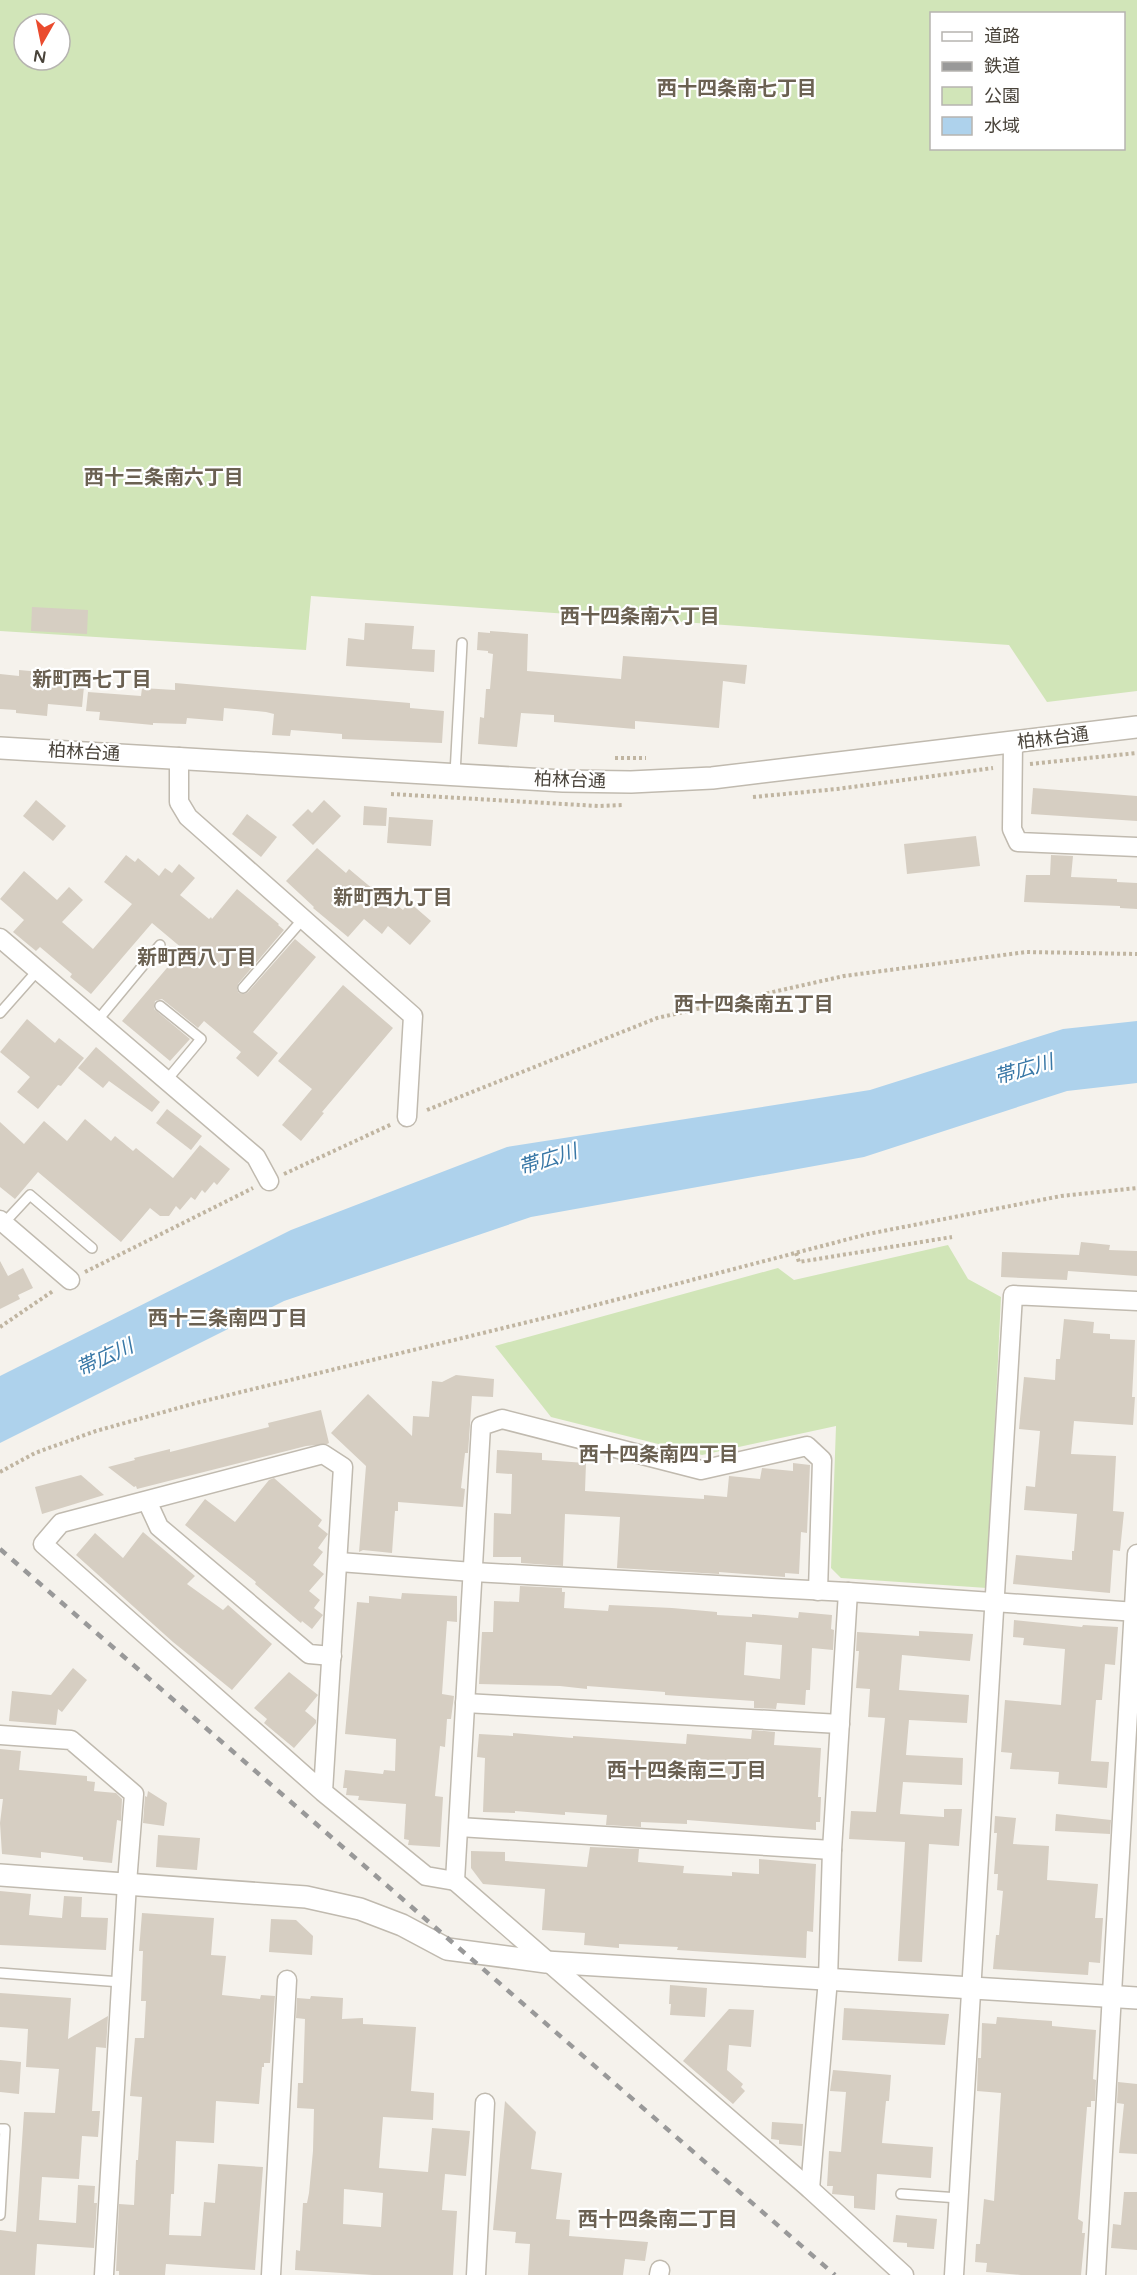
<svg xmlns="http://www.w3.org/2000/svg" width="1137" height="2275" viewBox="0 0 1137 2275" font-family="'Varela Round','Noto Sans JP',sans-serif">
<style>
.green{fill:#d1e5b8;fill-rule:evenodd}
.water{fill:#aed2ec}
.building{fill:#d6cec2;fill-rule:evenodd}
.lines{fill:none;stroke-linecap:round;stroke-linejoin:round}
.service-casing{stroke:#c0baaf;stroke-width:12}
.minor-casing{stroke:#c0baaf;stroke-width:21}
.tertiary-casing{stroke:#c0baaf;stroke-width:24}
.path{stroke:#c0b5a1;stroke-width:4;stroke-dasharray:3 3;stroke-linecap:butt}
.service{stroke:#fff;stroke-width:9}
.minor{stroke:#fff;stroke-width:18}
.tertiary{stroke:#fff;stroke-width:21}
.rail{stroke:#999;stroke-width:4.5;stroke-dasharray:8 8;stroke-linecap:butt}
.labels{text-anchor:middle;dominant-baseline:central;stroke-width:4.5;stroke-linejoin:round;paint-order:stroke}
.street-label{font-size:18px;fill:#49433a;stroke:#fff}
.neighbourhood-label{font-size:20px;font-weight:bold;fill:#6b6152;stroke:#fff}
.water-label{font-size:20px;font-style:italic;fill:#3877a6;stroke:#fff}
</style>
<rect width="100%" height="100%" fill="#f5f2ec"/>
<g class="green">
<path d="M0 0H1137V691L1047 702 1009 645 311 596 306 650 0 631ZM932 14H1124V148H932ZM24 24H60V60H24Z"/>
<polygon points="948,1245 968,1279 1001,1297 987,1588 841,1578 831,1568 836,1426 702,1455 551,1417 495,1346 778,1268 794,1280"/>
</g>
<polygon class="water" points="1137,1021 1137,1083 1067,1091 864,1157 531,1217 284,1301 0,1443 0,1376 291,1230 507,1147 870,1090 1063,1029"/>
<g class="building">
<polygon points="32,607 88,610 87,634 31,631"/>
<polygon points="365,623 414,626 412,649 435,650 434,672 346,666 348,638 364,640"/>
<polygon points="490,631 528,634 527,671 621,679 623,656 747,665 745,684 723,681 719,728 635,721 635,729 554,722 554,715 521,713 517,747 478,744 480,717 484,718 486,689 490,689 493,654 488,653 488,651 477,650 478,632 490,633"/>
<polygon points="19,670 85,676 82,707 48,704 47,716 16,713 16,710 0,709 0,674 19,676"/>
<polygon points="175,683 410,703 410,708 444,711 442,743 342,739 342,734 291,730 290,736 272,735 274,714 266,712 224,708 223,721 187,718 186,724 153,723 153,725 99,720 100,712 86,711 88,692 141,696 142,688 175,690"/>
<polygon points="1033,788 1137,796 1137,821 1031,814"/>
<polygon points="36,800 66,826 53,841 23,816"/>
<polygon points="324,800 341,816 313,845 292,825 308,809 312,813"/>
<polygon points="364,806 387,808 386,826 363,825"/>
<polygon points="247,814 277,837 261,857 232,834"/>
<polygon points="389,817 433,820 431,846 387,843"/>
<polygon points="976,836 980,866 907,874 904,844"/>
<polygon points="317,848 346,873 349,869 380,895 382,893 403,910 409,902 431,921 410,945 388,926 382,934 364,919 348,937 313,908 314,907 286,881"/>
<polygon points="126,855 135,862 138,858 159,876 165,868 172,873 179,864 195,878 180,895 209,919 211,917 212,919 237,889 279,924 278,925 284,930 238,984 237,990 239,993 245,994 248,992 295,939 316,957 253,1032 278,1053 258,1077 236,1058 241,1052 204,1021 198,1028 162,999 155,1001 154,1009 190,1039 170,1061 122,1021 183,949 152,923 91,994 70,977 72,974 40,947 36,951 13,932 24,920 0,899 24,871 57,900 69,887 83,900 62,922 93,949 132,904 104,882"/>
<polygon points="1051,855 1073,856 1071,877 1117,879 1117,882 1137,883 1137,909 1120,908 1120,906 1024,902 1026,875 1050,875"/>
<polygon points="343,985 393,1028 322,1112 324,1113 301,1141 282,1125 312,1089 278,1061"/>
<polygon points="27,1019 55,1043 59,1038 84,1058 61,1086 58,1085 38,1109 17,1092 30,1077 0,1052"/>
<polygon points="96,1047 160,1102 152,1112 109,1081 103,1088 78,1068"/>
<polygon points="167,1109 202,1136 191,1150 156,1123"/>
<polygon points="85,1119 111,1141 115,1136 133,1151 136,1148 173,1178 200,1145 230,1169 217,1185 214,1182 205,1193 202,1190 195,1200 191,1197 180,1210 176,1206 169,1216 160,1216 150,1208 121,1242 38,1172 15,1199 0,1187 0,1122 24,1144 44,1121 67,1141"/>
<polygon points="1081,1242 1110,1245 1109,1250 1137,1251 1137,1276 1068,1271 1067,1280 1001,1277 1002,1252 1079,1255"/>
<polygon points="0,1261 8,1276 23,1268 33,1288 18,1295 20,1299 0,1309"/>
<polygon points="1064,1319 1094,1322 1093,1333 1110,1334 1110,1339 1135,1340 1132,1397 1135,1397 1133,1425 1074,1421 1071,1454 1116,1456 1113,1511 1124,1512 1120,1551 1113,1550 1110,1593 1013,1584 1016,1555 1072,1560 1072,1551 1074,1551 1077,1514 1024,1510 1026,1486 1035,1487 1040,1431 1019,1429 1024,1377 1055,1380 1056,1359 1060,1359"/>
<polygon points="456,1375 494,1379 493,1397 472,1396 468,1453 465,1453 461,1488 465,1489 463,1507 398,1502 398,1511 395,1511 392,1553 363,1550 359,1552 366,1466 331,1433 368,1394 412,1436 413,1416 429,1417 432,1381 442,1382"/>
<polygon points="321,1410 329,1443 327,1444 306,1446 137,1489 136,1486 134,1487 108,1467 135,1460 134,1458 170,1449 170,1452 269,1427 268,1423"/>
<polygon points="497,1450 542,1453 542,1460 586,1463 585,1491 704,1499 704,1495 727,1497 729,1476 760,1479 762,1468 793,1471 793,1463 810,1465 807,1533 801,1532 799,1574 785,1573 785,1577 719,1572 719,1574 617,1568 620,1517 565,1514 563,1566 521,1563 521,1557 493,1557 494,1513 511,1514 512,1474 496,1473"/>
<polygon points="81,1475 104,1495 42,1514 35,1487"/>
<polygon points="274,1478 322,1520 318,1526 328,1534 318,1548 323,1552 313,1565 324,1574 309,1591 320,1600 314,1608 323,1615 312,1629 302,1621 301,1623 255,1584 256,1582 185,1525 205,1499 235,1522 269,1480"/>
<polygon points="143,1532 195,1576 187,1584 223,1610 228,1605 272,1644 232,1690 173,1642 76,1555 95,1533 123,1558"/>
<path d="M520 1586 562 1588V1592H565L564 1608 608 1611 609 1605 672 1608 717 1612V1615L752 1617V1614L798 1618 799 1612 832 1615 831 1629 834 1630 833 1650 812 1648 810 1690H806L805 1705 777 1703 776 1709 754 1708V1701L665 1695V1692L587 1686V1689L560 1686 479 1684 482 1632H493L494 1601 519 1602ZM746 1642 782 1645 780 1679 744 1675Z"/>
<polygon points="402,1593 457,1596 457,1622 447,1621 442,1694 454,1696 451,1719 447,1719 445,1747 440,1746 435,1796 443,1797 440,1847 408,1845 409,1840 404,1839 406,1804 358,1800 359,1796 346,1795 347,1788 343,1788 345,1770 383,1774 384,1770 395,1771 396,1739 345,1734 357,1602 369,1603 369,1596 401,1599"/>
<polygon points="1014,1620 1082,1627 1083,1625 1118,1627 1115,1665 1105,1664 1102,1700 1096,1700 1091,1761 1109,1762 1107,1788 1058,1784 1059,1772 1010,1769 1012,1753 1001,1752 1005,1700 1061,1705 1065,1649 1023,1645 1024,1638 1013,1637"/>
<polygon points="919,1631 973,1634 970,1661 902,1655 899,1690 969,1695 967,1723 909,1720 906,1755 963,1758 962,1785 903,1782 900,1814 944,1817 944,1809 962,1809 959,1846 929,1844 922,1962 898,1961 905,1842 849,1839 851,1811 876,1812 885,1718 868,1717 870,1689 856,1688 859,1651 856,1651 857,1632 919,1636"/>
<polygon points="73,1668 87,1680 62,1712 58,1709 56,1725 9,1721 12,1691 51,1695"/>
<polygon points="289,1672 318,1695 305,1711 316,1720 316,1723 294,1748 264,1723 267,1719 254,1708"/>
<polygon points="752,1730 775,1732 774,1745 821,1748 818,1797 821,1797 820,1822 816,1822 816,1830 687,1820 687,1824 641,1822 641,1827 606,1825 607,1815 565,1812 565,1815 515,1811 515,1813 483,1812 485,1758 477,1757 479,1734 513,1736 513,1733 573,1738 573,1736 686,1744 687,1734 751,1739"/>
<polygon points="0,1749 21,1751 19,1770 87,1776 87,1781 95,1782 94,1791 116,1793 122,1799 121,1821 117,1820 112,1863 83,1860 83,1857 41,1852 41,1858 2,1854 0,1823 3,1799 0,1799"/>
<polygon points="148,1791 167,1803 164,1826 143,1823 145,1796 147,1797"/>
<polygon points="1056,1814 1111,1820 1110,1834 1055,1831"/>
<polygon points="995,1816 1016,1818 1013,1844 1049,1846 1047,1880 1098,1884 1095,1918 1103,1918 1100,1963 1089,1962 1088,1975 993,1969 996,1935 999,1935 1003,1891 997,1890 998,1874 994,1874 997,1833 994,1833"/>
<polygon points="158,1835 200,1838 197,1870 156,1867"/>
<polygon points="590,1847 639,1849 638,1862 684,1866 683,1873 732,1876 732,1872 759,1874 759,1859 816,1864 813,1932 807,1931 806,1958 677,1950 678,1947 619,1944 619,1948 584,1945 585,1933 542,1930 545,1889 483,1884 471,1868 471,1851 505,1852 505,1861 587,1867"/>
<polygon points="0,1891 31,1894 29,1915 62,1918 64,1896 82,1897 81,1917 108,1918 106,1950 0,1945"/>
<polygon points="142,1913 214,1918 211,1955 226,1956 222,1995 260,1999 261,1995 275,1996 270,2063 264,2063 264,2067 262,2067 259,2104 216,2101 214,2143 176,2141 174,2194 171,2194 169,2235 201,2236 204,2202 215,2203 218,2164 263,2167 255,2270 166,2264 165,2275 119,2275 119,2271 116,2271 119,2204 134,2205 136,2160 138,2160 142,2097 130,2096 135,2038 144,2038 146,2001 141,2001 143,1951 139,1951"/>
<polygon points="271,1919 296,1920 313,1936 312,1955 269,1952"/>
<polygon points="670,1985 707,1988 705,2017 670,2015 671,2004 669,2004"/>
<polygon points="0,1993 71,1998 68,2039 108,2016 106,2048 96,2047 92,2111 100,2111 98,2137 82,2136 79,2179 42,2177 39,2220 76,2223 78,2185 95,2186 94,2203 97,2203 94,2248 37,2244 35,2275 0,2275 0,2230 16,2232 24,2112 55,2113 59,2069 26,2067 28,2029 0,2027"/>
<path d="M311 1996 343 1998 342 2019 363 2018V2024L416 2027 411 2091 434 2093 433 2120 383 2117 379 2168 428 2172 432 2128 470 2131 466 2176 445 2174 442 2210 457 2211 453 2275H373L295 2270 296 2250 300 2251 303 2203H307L309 2193 313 2151 314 2109 297 2108 298 2083H303L305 2019 296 2018 297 1998 310 1999ZM344 2189 383 2193 381 2227 343 2224Z"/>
<polygon points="844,2008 949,2014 945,2045 842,2040"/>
<polygon points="729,2009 754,2010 751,2047 729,2045 727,2070 743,2084 741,2087 745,2091 733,2104 683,2061"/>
<polygon points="997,2017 1052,2021 1052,2026 1096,2030 1093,2079 1096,2080 1095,2101 1091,2101 1091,2107 1087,2107 1078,2219 1083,2222 1082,2233 1085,2233 1081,2275 1021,2275 986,2272 987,2263 975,2262 976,2244 980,2244 984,2199 994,2201 1001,2093 977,2091 978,2058 981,2058 982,2023 996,2024"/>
<polygon points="0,2060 21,2062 19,2094 0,2092"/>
<polygon points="833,2070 891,2075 889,2101 886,2101 882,2143 933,2147 931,2178 877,2174 875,2210 854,2208 854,2196 832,2194 833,2186 827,2186 829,2151 841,2152 846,2092 830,2091"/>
<polygon points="1118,2082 1137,2084 1137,2154 1119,2153 1124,2104 1117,2103"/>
<polygon points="505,2101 536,2132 531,2169 562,2173 556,2219 570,2220 569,2236 648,2242 645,2261 625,2259 623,2275 528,2275 530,2244 515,2243 516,2232 493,2230"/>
<polygon points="772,2122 803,2124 802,2146 779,2144 779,2140 771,2139"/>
<polygon points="1124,2192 1137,2192 1137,2250 1111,2248 1113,2224 1121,2225"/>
<polygon points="896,2215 937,2219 934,2249 907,2247 907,2243 893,2242"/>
</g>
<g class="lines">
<defs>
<g id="service">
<polyline points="455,774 462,643"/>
<polyline points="243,988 303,919"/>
<polyline points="160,1006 201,1039 166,1081"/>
<polyline points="0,1013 38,970"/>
<polyline points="97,1021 160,945"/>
<polyline points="4,1223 30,1195 92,1248"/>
<polyline points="0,1973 121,1982"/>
<polyline points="0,2129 5,2129 0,2215"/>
<polyline points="901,2194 959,2198"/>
</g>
<g id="minor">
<polyline points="1013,743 1012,829 1018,842 1137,847"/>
<polyline points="179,757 179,802 188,817 413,1016 407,1117"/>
<polyline points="0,938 256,1157 269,1181"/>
<polyline points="0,1220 70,1280"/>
<polyline points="147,1501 159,1527 309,1654 332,1656"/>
<polyline points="339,1562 473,1572 848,1592 1137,1612"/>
<polyline points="818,1591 822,1460 807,1446 701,1470 502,1419 481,1426 455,1881 810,2189 904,2275"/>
<polyline points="465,1703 840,1724"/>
<polyline points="0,1735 71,1740 134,1794 127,1883 104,2275"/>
<polyline points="323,1792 343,1467 323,1454 61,1523 43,1544 323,1792 426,1876 455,1881"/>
<polyline points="459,1827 832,1850"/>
<polyline points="810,2189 828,1979 832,1850 848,1592"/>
<polyline points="271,2275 287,1980"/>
<polyline points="476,2275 485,2103"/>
<polyline points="659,2275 660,2270"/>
<polyline points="954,2275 1013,1295 1137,1301"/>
<polyline points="1096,2275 1137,1554"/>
</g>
<g id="tertiary">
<polyline points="0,748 563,781 631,782 712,778 1137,727"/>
<polyline points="0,1875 306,1897 360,1909 402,1925 447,1949 546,1962 1137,1998"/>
</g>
</defs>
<use href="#service" class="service-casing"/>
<use href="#minor" class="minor-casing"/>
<use href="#tertiary" class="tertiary-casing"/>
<g class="path">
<polyline points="615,758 646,758"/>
<polyline points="1030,764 1137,753"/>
<polyline points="391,794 598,806 623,805"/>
<polyline points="753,797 837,789 993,768"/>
<polyline points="427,1110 657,1018 844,976 1026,952 1137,954"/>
<polyline points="284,1174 392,1124"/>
<polyline points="796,1253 799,1262 952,1237"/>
<polyline points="85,1272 253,1188"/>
<polyline points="0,1327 53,1291"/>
<polyline points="0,1472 35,1453 96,1431 196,1403 569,1312 868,1234 1061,1196 1137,1188"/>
</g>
<use href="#service" class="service"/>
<use href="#minor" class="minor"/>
<use href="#tertiary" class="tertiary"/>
<polyline class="rail" points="0,1549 835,2275"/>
</g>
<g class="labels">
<g class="street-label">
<text transform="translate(1053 738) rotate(-7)">柏林台通</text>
<text transform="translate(84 752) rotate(3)">柏林台通</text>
<text transform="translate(570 780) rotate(2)">柏林台通</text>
</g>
<g class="neighbourhood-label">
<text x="737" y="89">西十四条南七丁目</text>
<text x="164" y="478">西十三条南六丁目</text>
<text x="640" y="617">西十四条南六丁目</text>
<text x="92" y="680">新町西七丁目</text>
<text x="393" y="898">新町西九丁目</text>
<text x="197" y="958">新町西八丁目</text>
<text x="754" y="1005">西十四条南五丁目</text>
<text x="228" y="1319">西十三条南四丁目</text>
<text x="659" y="1455">西十四条南四丁目</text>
<text x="687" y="1771">西十四条南三丁目</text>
<text x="658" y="2220">西十四条南二丁目</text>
</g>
<g class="water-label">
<text transform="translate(1024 1070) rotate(-16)">帯広川</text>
<text transform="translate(548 1160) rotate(-17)">帯広川</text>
<text transform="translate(105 1358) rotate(-25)">帯広川</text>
</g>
</g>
<rect x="930" y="12" width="195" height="138" fill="#ffffff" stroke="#b6b4b0" stroke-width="1.5"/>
<rect x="942" y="32" width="30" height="9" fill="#ffffff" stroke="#b6b4b0" stroke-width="1.5"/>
<text x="984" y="42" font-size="18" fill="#49433a">道路</text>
<rect x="942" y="62" width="30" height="9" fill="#999999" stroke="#b6b4b0" stroke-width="1.5"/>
<text x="984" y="72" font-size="18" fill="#49433a">鉄道</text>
<rect x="942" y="87" width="30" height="18" fill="#d1e5b8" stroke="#b6b4b0" stroke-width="1.5"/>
<text x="984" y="102" font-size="18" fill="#49433a">公園</text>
<rect x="942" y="117" width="30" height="18" fill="#aed2ec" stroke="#b6b4b0" stroke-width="1.5"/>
<text x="984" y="132" font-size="18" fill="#49433a">水域</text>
<g transform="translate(42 42) rotate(189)"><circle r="28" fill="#ffffff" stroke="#b6b4b0" stroke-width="1.5"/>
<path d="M0-4.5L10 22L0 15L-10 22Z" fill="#ea4b2e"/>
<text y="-9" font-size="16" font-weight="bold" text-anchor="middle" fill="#49433a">N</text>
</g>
</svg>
